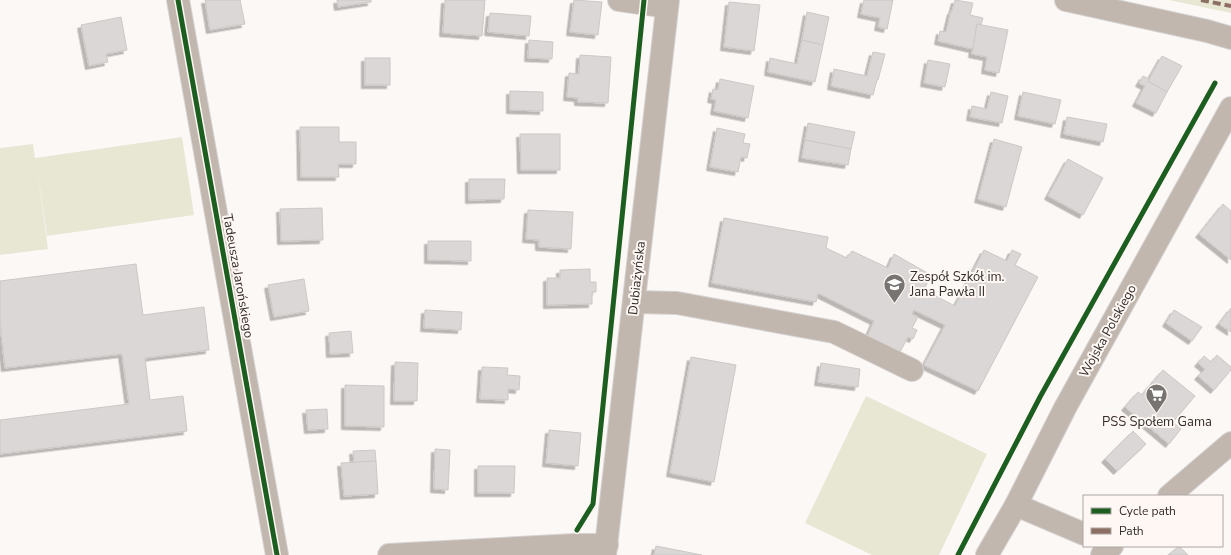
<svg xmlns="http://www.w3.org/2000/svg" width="1231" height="555" viewBox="0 0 1231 555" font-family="'Nunito Sans',sans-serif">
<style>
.green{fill:#e7e7d4}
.building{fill:#dad7d6;stroke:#cbc8c6;filter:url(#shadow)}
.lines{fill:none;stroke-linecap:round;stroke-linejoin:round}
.minor-casing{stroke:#d6d3d2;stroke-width:24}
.major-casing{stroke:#d6d3d2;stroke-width:24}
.minor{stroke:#c1b7af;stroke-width:22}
.major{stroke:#c2b7af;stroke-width:22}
.quiet{stroke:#8d6e63;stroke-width:4;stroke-dasharray:8 4;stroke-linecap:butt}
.cycleway-casing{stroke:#fff7f3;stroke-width:8}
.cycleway{stroke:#1b5e20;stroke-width:5}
.labels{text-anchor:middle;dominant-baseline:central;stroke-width:4;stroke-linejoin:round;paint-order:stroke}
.street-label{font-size:13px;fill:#302d2b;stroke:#fff7f3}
.poi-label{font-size:13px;fill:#302d2b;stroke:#fff7f3;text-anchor:start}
</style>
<defs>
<filter id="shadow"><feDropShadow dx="-3.5" dy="3.5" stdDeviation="0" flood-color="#0004"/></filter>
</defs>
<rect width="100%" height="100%" fill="#fcf8f6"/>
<g class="green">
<polygon points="1169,0 1231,0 1231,13"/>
<polygon points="182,137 194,215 47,236 37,167 48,249 0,255 0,148 33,144 35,158"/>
<polygon points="866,396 987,454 939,555 872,555 805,523"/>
</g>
<g class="building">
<polygon points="205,0 240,0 245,24 210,30"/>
<polygon points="337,0 371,0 371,2 338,7"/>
<polygon points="445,0 485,0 482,36 443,33"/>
<polygon points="574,0 602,2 598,35 570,32"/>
<polygon points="864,0 893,0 887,29 878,27 880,18 861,14"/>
<polygon points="955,0 973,3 970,15 983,18 981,25 977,24 973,49 938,41 940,31 946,32 951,11 952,11"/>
<polygon points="729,2 760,5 754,51 724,47"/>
<polygon points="807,12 829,17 823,45 802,40"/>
<polygon points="490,13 531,16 529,36 488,32"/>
<polygon points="121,17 127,50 106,54 108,62 89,66 81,25"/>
<polygon points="977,24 1008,30 999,73 985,70 987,57 972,54"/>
<polygon points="529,40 553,42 552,59 528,58"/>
<polygon points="802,40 823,45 815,82 768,72 770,58 797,64"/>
<polygon points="873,52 885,54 878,80 877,80 873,95 831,86 834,69 867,76"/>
<polygon points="580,55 611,57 608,103 578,102 578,98 567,97 569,73 579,74"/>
<polygon points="1162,56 1182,66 1167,92 1148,81"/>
<rect x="365" y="58" width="25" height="27"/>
<polygon points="928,60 950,64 945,87 924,83"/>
<polygon points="1143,76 1149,79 1148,81 1167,92 1156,113 1136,103 1145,86 1139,83"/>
<polygon points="720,79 754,86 748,118 714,111 716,100 711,99 713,89 718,90"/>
<polygon points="510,91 543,92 543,111 510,110"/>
<polygon points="991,92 1008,96 1002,123 970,117 972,106 987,109"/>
<polygon points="1023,92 1061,100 1055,124 1018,116"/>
<polygon points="1067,117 1107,124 1103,142 1064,134"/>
<polygon points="808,123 855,132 851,149 805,140"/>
<polygon points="300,127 339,127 339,142 356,142 356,164 338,164 339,177 301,177"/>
<polygon points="717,128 745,134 743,143 750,144 747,158 741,157 738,172 710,167"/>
<polygon points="520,134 560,134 560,170 521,170"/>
<polygon points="994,139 1022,147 1006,207 978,199"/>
<polygon points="805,140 851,149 848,165 802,158"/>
<polygon points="1068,159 1103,178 1083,215 1048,196"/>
<polygon points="469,179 505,179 504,199 469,200"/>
<polygon points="1223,204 1231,211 1231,260 1199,234"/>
<polygon points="322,208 323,240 281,241 280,209"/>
<polygon points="528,210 573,212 571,249 539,247 539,240 526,239"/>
<polygon points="724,218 828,237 826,248 847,258 852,251 888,268 894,254 931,275 924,290 955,306 984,250 1007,261 1012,250 1021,254 1015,265 1038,277 978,391 924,365 945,325 914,310 912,314 918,317 912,328 917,330 913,339 908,337 900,352 867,337 874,321 818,293 816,302 712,283"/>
<polygon points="428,241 471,241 471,261 428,260"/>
<polygon points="136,264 143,315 204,307 209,350 145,358 150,400 183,396 187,431 0,454 0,420 129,404 122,354 5,368 0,324 0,281"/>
<polygon points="590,269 590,282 596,282 596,292 592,292 592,304 547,305 547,278 560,278 560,270"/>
<polygon points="304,279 309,311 274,317 268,285"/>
<polygon points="1231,308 1231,332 1219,324"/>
<polygon points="425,310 462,312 461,330 424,328"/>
<polygon points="1174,310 1202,327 1192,341 1166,323"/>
<polygon points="351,331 353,353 330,354 329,333"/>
<polygon points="1217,355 1231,367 1231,370 1214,390 1198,376 1205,369 1198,363 1204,356 1211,362"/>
<polygon points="691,357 736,365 714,482 670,473"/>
<polygon points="395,362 418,363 417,401 394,401"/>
<polygon points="821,363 860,369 858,387 818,382"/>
<polygon points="482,367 508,368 507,375 520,376 519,390 508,389 508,400 480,399"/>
<polygon points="1163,370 1195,396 1173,422 1181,429 1169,444 1125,407 1138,392 1142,395"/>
<polygon points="345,385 384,386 384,427 345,426"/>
<polygon points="327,409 328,429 308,430 306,410"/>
<polygon points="549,430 581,433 578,466 546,463"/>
<polygon points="1133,431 1146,444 1117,471 1105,459"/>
<polygon points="435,449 450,450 448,490 434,489"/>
<polygon points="375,450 376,461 354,463 353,451"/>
<polygon points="376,461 378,494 344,496 341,463"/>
<polygon points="478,466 515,466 514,493 478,493"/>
<polygon points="656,546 702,555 654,555"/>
<polygon points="1179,546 1188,555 1168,555"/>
</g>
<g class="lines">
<defs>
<g id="minor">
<polyline points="178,0 277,555"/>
<polyline points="619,0 667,7"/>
<polyline points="1066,0 1207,31 1231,38"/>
<polyline points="635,302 677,303 834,332 912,370"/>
<polyline points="1169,496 1231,443"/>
<polyline points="1016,505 1084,534"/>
<polyline points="389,555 575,545 607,545"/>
<polyline points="605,555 668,0"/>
<polyline points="1102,555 1112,546"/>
</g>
<polyline id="major" points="987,555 1016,505 1065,408 1231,108"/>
</defs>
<use href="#minor" class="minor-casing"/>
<use href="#major" class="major-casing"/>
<use href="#minor" class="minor"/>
<use href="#major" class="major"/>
<polyline class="quiet" points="1201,0 1231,6"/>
<defs>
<g id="cycleway">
<polyline points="178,0 277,555"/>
<polyline points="577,530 593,504 644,0"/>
<polyline points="958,555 1040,397 1215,83"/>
</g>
</defs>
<use href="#cycleway" class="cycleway-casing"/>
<use href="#cycleway" class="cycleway"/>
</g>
<defs>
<symbol id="school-pin" viewBox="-11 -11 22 30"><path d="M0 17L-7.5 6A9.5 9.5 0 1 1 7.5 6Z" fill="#777472" stroke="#fff7f3"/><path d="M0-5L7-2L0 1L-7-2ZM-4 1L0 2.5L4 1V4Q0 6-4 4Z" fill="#fff"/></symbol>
<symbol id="supermarket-pin" viewBox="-11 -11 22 30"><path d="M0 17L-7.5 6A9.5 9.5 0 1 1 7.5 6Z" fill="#777472" stroke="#fff7f3"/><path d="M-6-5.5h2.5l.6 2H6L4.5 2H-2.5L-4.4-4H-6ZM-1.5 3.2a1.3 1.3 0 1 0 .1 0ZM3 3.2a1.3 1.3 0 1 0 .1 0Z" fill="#fff"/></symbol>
</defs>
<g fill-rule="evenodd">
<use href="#school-pin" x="882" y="272" width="25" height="34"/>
<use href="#supermarket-pin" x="1144" y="382" width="25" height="34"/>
</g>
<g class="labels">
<g class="street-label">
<text transform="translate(238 276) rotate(80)">Tadeusza Jarońskiego</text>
<text transform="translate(637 278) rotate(-84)">Dubiażyńska</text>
<text transform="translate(1108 331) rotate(-61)">Wojska Polskiego</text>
</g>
<g class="poi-label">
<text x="910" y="277">Zespół Szkół im.<tspan x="910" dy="15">Jana Pawła II</tspan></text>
<text x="1157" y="422" text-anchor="middle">PSS Społem Gama</text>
</g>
</g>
<rect x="1083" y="495" width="140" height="52" fill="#fff7f3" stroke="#aca6a3"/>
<rect x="1091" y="508" width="20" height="6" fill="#1b5e20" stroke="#aca6a3"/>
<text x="1119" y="515" font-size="12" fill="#302d2b">Cycle path</text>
<rect x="1091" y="528" width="20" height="6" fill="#8d6e63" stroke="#aca6a3"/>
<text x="1119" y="535" font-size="12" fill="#302d2b">Path</text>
</svg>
